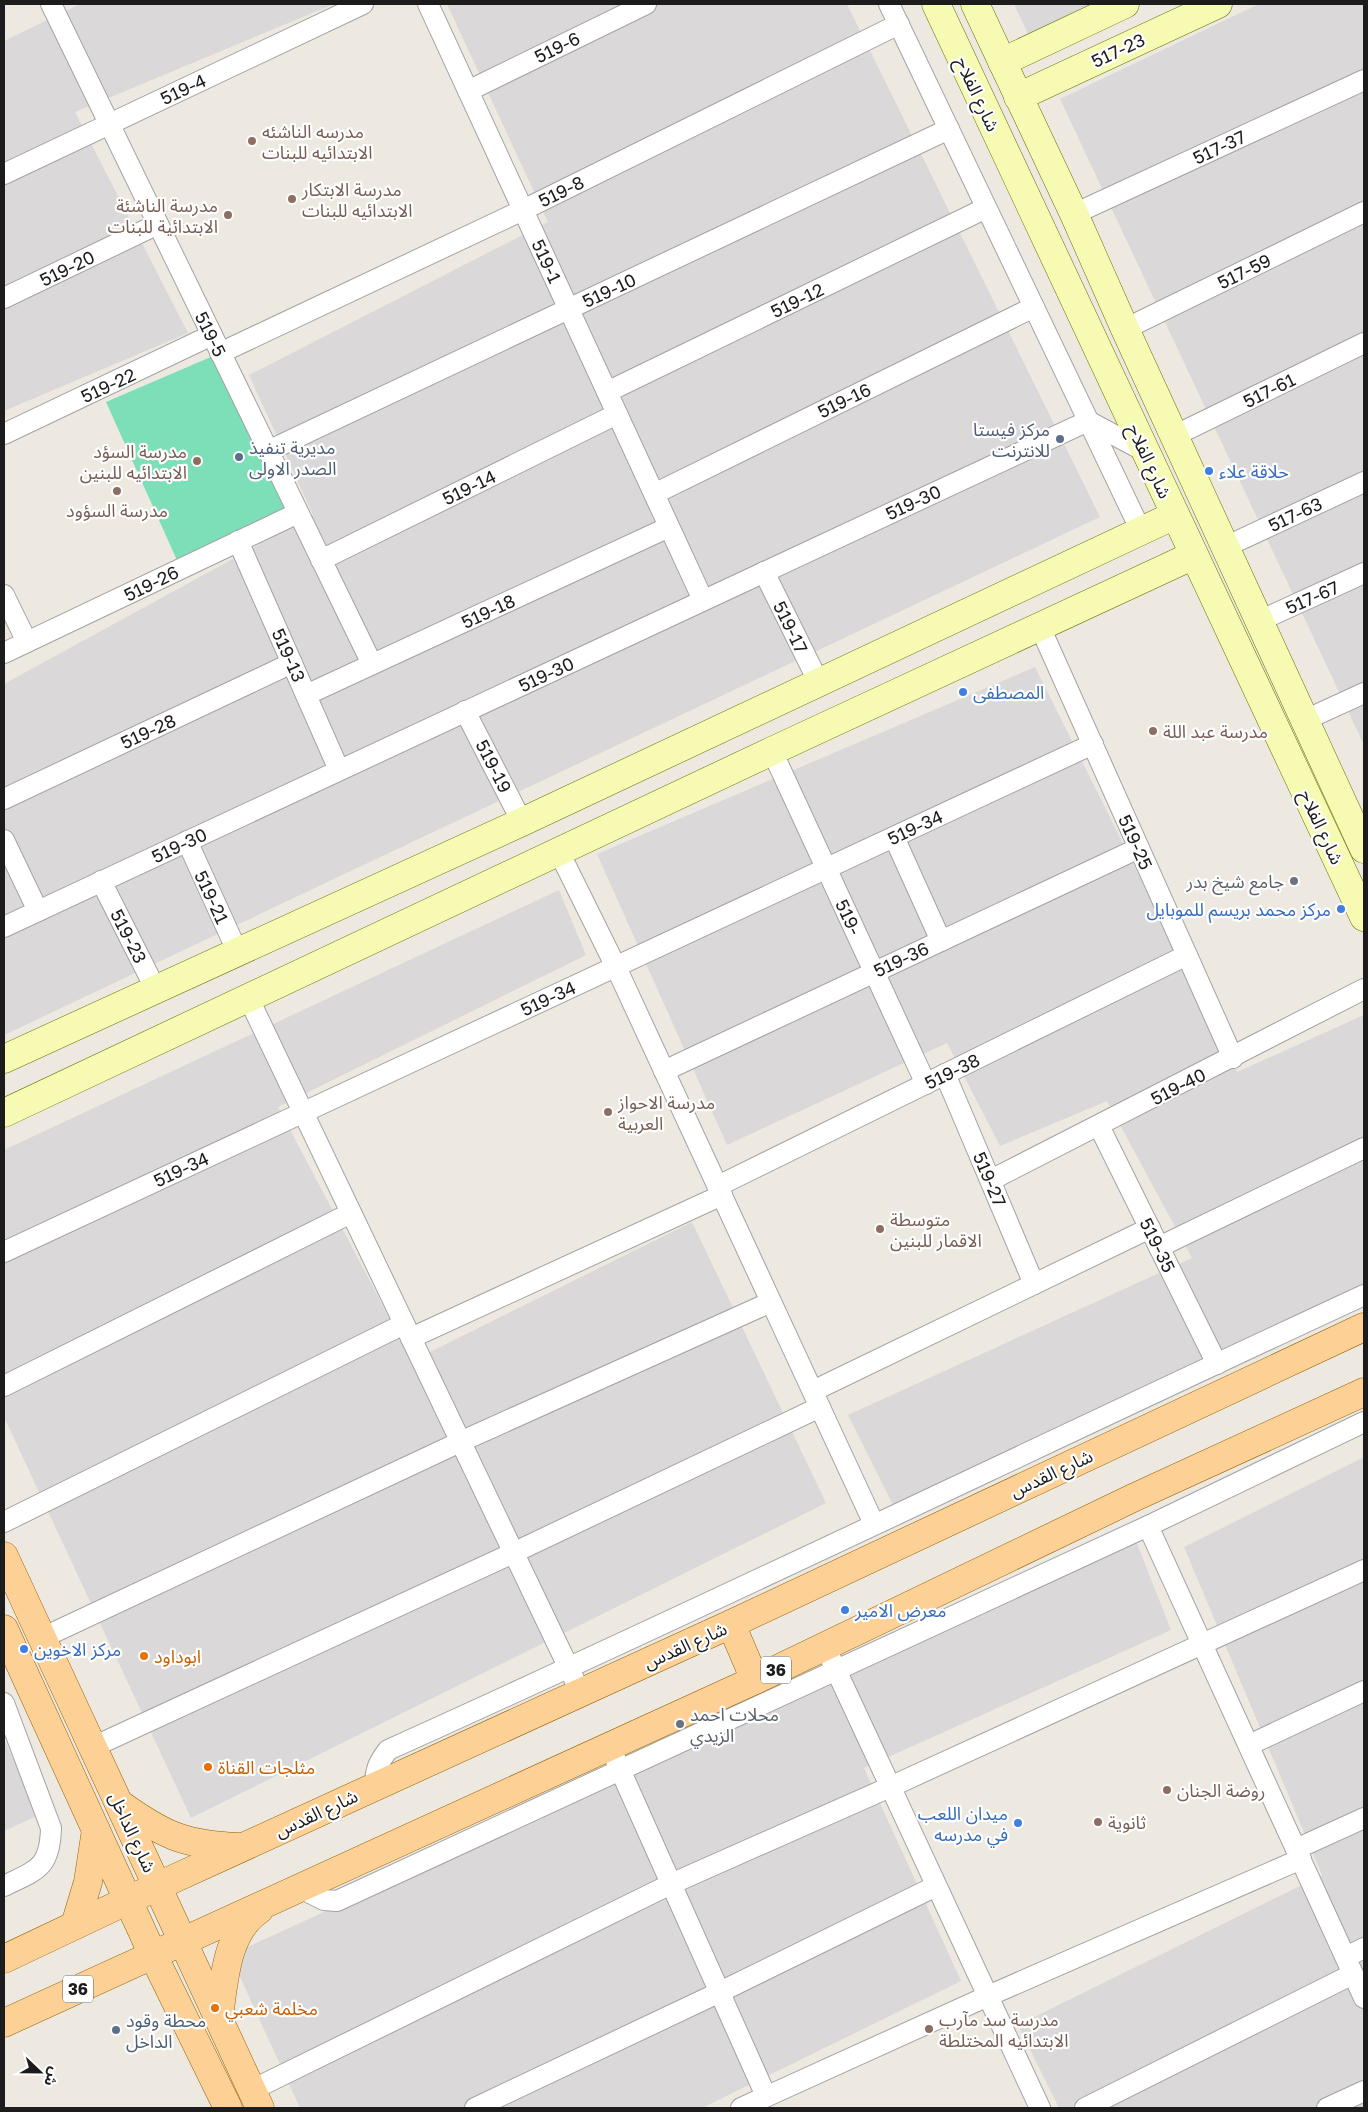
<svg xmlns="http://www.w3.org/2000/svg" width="1368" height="2112" viewBox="0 0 1368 2112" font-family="'Golos Text','Noto Sans Arabic',sans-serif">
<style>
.residential{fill:#dad8d8}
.pitch{fill:#7cdfb8}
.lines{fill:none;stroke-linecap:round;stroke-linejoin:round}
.street-casing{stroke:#a3a3a3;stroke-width:22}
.secondary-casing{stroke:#677203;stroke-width:29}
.primary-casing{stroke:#936100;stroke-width:29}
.street{stroke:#fff;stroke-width:20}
.secondary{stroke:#f7fab2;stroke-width:28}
.primary{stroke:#fdd096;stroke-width:28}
.education-dot{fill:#8d6e63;stroke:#fff;stroke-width:2}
.service-dot{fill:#5c6f8a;stroke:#fff;stroke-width:2}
.shop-dot{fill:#3f7fe0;stroke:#fff;stroke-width:2}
.worship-dot{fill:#6b7280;stroke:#fff;stroke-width:2}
.food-dot{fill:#e8710a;stroke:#fff;stroke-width:2}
.labels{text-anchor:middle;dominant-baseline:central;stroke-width:4.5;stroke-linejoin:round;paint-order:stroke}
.shield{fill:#fff;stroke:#606060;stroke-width:1}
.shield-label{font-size:16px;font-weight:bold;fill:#1c1c1c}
.street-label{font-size:18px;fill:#1c1c1c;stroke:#fff}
.education-label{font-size:18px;fill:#785e54;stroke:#fff;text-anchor:start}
.service-label{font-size:18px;fill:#4e5e75;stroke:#fff;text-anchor:start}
.shop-label{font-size:18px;fill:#366cbe;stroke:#fff;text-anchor:start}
.worship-label{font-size:18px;fill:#5b616d;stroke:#fff;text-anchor:end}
.food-label{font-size:18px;fill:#c56008;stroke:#fff;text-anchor:start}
</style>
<rect width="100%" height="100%" fill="#ede9e1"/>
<g class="residential">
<polygon points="80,4 334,4 75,112 188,333 4,411 4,41"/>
<polygon points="447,4 847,4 1100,517 4,1035 4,684 313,515 249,375 548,222"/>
<polygon points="1014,4 1096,4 1029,36"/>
<polygon points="1259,4 1364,4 1364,745 1060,99"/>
<polygon points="1035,667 1237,1072 1364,1015 1364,1283 893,1505 848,1415 1192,1258 1107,1101 1000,1146 947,1043 727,1145 597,854"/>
<polygon points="559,890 586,955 278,1107 412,1361 692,1222 826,1503 191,1818 4,1417 4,1150"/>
<polygon points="1364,1457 1364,2108 1059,2108 1018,2025 1322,1875 1184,1547"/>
<polygon points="1136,1541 1171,1630 864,1768 961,1981 702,2108 300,2108 230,1955"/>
<polygon points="4,1739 39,1815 4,1831"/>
</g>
<polygon class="pitch" points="220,353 298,513 180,567 106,402"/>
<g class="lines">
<defs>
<g id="street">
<polyline points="51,4 372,664"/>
<polyline points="428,4 703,600"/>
<polyline points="889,4 1141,531"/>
<polyline points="468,91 646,4"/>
<polyline points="4,174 363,4"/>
<polyline points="1074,214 1364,80"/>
<polyline points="4,298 158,224"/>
<polyline points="1125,329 1364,212"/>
<polyline points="220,353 523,210 899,24"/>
<polyline points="607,392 986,208"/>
<polyline points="4,434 212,335"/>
<polyline points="1174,436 1364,343"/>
<polyline points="268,451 949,129"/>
<polyline points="654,494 1034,307"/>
<polyline points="238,541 339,770"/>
<polyline points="1225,547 1364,482"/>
<polyline points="321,560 617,414"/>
<polyline points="764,572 819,683"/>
<polyline points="4,595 27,642"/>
<polyline points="1259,621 1364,573"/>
<polyline points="1040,627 1233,1058"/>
<polyline points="4,653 298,513"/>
<polyline points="306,695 669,527"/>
<polyline points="465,711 522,822"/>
<polyline points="1305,720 1364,693"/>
<polyline points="772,751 926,1084"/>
<polyline points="4,799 292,663"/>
<polyline points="894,837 941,941"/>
<polyline points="4,840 38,911"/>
<polyline points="187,841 238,953"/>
<polyline points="559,852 616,967 874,1524"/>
<polyline points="101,881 156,990"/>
<polyline points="4,927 1088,421 1146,452"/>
<polyline points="248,997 575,1681"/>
<polyline points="664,1071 1139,848"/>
<polyline points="945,1074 1034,1284"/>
<polyline points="1099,1126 1217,1364"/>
<polyline points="991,1180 1364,989"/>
<polyline points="718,1186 1187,955"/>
<polyline points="1159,1247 1364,1148"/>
<polyline points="4,1252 1093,744"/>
<polyline points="411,1338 722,1195"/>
<polyline points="4,1386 351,1213"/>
<polyline points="813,1391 1150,1228"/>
<polyline points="4,1522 404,1324"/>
<polyline points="1148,1526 1364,1998"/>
<polyline points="42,1638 460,1442 771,1302"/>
<polyline points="830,1657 1040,2108"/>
<path d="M4 1703 51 1828C50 1868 37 1870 4 1886"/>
<polyline points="1249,1745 1364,1691"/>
<polyline points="93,1747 513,1553 820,1407"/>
<polyline points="614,1756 766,2096"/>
<path d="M375 1786C375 1770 378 1763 388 1750 715 1603 1038 1446 1364 1295"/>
<polyline points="1296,1849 1364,1818"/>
<polyline points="300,1888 324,1900 337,1901 1148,1526 1364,1422"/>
<polyline points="1346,1957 1364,1948"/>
<polyline points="252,2090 671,1884 890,1787 1364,1570"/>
<polyline points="475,2108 720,1992 936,1886"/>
<polyline points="741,2108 988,1996 1301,1859"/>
<polyline points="1085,2108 1353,1974"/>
<polyline points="1327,2108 1364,2091"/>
</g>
<g id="secondary">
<polyline points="936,4 1364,917"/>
<polyline points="975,4 1074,214 1125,329 1364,849"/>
<polyline points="1002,62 1125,4"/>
<polyline points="1018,97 1218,4"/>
<polyline points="4,1059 522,822 1175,515"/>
<polyline points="4,1113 772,751 1194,555"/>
</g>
<g id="primary">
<polyline points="4,1556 260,2108"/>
<polyline points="731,1624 755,1680"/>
<polyline points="4,1629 153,1955 228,2108"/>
<path d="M120 1804C163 1835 185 1845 238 1847"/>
<polyline points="75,1925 88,1882 96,1830"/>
<polyline points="4,1959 158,1886 731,1624 1364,1327"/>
<path d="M219 2017C224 1981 226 1932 259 1910"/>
<polyline points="4,2023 755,1680 1135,1497 1364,1392"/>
</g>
</defs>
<use href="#street" class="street-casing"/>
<use href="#secondary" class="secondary-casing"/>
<use href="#primary" class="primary-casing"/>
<use href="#street" class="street"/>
<use href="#secondary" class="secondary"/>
<use href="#primary" class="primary"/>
</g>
<g class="education-dot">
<circle cx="252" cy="141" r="5"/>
<circle cx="292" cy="199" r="5"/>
<circle cx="228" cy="215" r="5"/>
<circle cx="197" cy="461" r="5"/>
<circle cx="117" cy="491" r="5"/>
<circle cx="1153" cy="731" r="5"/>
<circle cx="608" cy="1112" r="5"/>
<circle cx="880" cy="1229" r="5"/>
<circle cx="1167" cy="1790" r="5"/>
<circle cx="1098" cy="1822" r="5"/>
<circle cx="929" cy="2029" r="5"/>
</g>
<g class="service-dot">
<circle cx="1060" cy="439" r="5"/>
<circle cx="239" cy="457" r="5"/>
<circle cx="116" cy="2030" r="5"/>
</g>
<g class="shop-dot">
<circle cx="1209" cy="471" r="5"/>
<circle cx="963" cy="692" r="5"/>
<circle cx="1341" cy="909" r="5"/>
<circle cx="845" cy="1610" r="5"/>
<circle cx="24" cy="1649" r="5"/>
<circle cx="1018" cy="1823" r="5"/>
</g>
<g class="worship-dot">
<circle cx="1294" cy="881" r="5"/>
<circle cx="680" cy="1724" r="5"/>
</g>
<g class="food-dot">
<circle cx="144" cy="1656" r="5"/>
<circle cx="208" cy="1767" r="5"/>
<circle cx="215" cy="2008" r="5"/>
</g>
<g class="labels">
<g class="shield">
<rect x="761" y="1656.5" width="30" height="27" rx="4"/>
<rect x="63" y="1975.5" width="30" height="27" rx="4"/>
</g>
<g class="shield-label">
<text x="776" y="1670">36</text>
<text x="78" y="1989">36</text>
</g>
<g class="street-label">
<text transform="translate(557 47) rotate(-26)">519-6</text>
<text transform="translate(1118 50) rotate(-25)">517-23</text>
<text transform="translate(183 89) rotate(-25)">519-4</text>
<text transform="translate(978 94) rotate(65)">شارع الفلاح</text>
<text transform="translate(1219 147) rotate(-25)">517-37</text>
<text transform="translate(561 191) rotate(-26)">519-8</text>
<text transform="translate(547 261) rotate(65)">519-1</text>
<text transform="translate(67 268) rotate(-26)">519-20</text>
<text transform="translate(1244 271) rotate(-26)">517-59</text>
<text transform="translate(609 290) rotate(-25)">519-10</text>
<text transform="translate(797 300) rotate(-26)">519-12</text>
<text transform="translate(211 334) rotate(64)">519-5</text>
<text transform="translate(108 385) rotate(-25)">519-22</text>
<text transform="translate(1269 390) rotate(-26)">517-61</text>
<text transform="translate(844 400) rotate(-26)">519-16</text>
<text transform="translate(1150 461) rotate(65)">شارع الفلاح</text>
<text transform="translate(469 487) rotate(-26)">519-14</text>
<text transform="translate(913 502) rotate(-25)">519-30</text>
<text transform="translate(1295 514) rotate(-25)">517-63</text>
<text transform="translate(151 583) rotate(-26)">519-26</text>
<text transform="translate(1312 597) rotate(-24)">517-67</text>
<text transform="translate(488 611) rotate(-25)">519-18</text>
<text transform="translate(791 627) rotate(64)">519-17</text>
<text transform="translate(289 655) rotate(66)">519-13</text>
<text transform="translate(546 674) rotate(-25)">519-30</text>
<text transform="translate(148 731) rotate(-25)">519-28</text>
<text transform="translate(494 766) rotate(63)">519-19</text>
<text transform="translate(915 827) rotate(-25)">519-34</text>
<text transform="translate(1322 827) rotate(65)">شارع الفلاح</text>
<text transform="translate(1136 842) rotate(66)">519-25</text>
<text transform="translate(179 845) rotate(-25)">519-30</text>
<text transform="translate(212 897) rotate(65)">519-21</text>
<text transform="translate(849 917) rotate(65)">519-</text>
<text transform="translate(129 936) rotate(63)">519-23</text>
<text transform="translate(901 959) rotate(-25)">519-36</text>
<text transform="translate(548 998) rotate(-25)">519-34</text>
<text transform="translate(952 1071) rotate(-26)">519-38</text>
<text transform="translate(1178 1086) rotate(-27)">519-40</text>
<text transform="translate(181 1169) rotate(-25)">519-34</text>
<text transform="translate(990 1179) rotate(67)">519-27</text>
<text transform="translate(1158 1245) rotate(64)">519-35</text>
<text transform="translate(1051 1473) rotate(-25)">شارع القدس</text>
<text transform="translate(685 1645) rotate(-24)">شارع القدس</text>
<text transform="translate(316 1813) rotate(-25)">شارع القدس</text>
<text transform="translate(133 1832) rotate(65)">شارع الداخل</text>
</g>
<g class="education-label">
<text x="262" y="131">مدرسه الناشئه<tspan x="262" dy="21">الابتدائيه للبنات</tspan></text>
<text x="302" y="189">مدرسة الابتكار<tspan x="302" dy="21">الابتدائيه للبنات</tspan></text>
<text x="218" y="205" text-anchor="end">مدرسة الناشئة<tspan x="218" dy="21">الابتدائية للبنات</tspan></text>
<text x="187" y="451" text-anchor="end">مدرسة السؤد<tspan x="187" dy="21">الابتدائيه للبنين</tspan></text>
<text x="117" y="510" text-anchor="middle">مدرسة السؤود</text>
<text x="1163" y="731">مدرسة عبد اللة</text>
<text x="618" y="1102">مدرسة الاحواز<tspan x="618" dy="21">العربية</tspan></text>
<text x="890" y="1219">متوسطة<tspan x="890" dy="21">الاقمار للبنين</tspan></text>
<text x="1177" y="1790">روضة الجنان</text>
<text x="1108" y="1822">ثانوية</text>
<text x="939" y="2019">مدرسة سد مآرب<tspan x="939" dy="21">الابتدائيه المختلطة</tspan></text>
</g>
<g class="service-label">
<text x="1050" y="429" text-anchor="end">مركز فيستا<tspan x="1050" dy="21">للانترنت</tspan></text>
<text x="249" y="447">مديرية تنفيذ<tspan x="249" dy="21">الصدر الاولى</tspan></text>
<text x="126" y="2020">محطة وقود<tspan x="126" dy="21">الداخل</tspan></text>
</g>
<g class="shop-label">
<text x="1219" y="471">حلاقة علاء</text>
<text x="973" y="692">المصطفى</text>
<text x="1331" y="909" text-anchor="end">مركز محمد بريسم للموبايل</text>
<text x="855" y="1610">معرض الامير</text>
<text x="34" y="1649">مركز الاخوين</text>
<text x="1008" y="1813" text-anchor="end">ميدان اللعب<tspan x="1008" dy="21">في مدرسه</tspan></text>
</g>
<g class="worship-label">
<text x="1284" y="881">جامع شيخ بدر</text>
<text x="690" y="1714" text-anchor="start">محلات احمد<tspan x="690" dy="21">الزيدي</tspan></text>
</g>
<g class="food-label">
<text x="154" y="1656">ابوداود</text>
<text x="218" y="1767">مثلجات القناة</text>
<text x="225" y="2008">مخلمة شعبي</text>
</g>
</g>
<rect width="1368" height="2112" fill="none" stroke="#1c1c1c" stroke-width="10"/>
<g transform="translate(40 2072) rotate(112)" stroke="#ffffff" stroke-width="4" paint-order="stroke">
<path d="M0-4L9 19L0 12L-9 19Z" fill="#1c1c1c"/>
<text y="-8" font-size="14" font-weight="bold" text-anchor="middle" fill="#1c1c1c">ش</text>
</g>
</svg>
